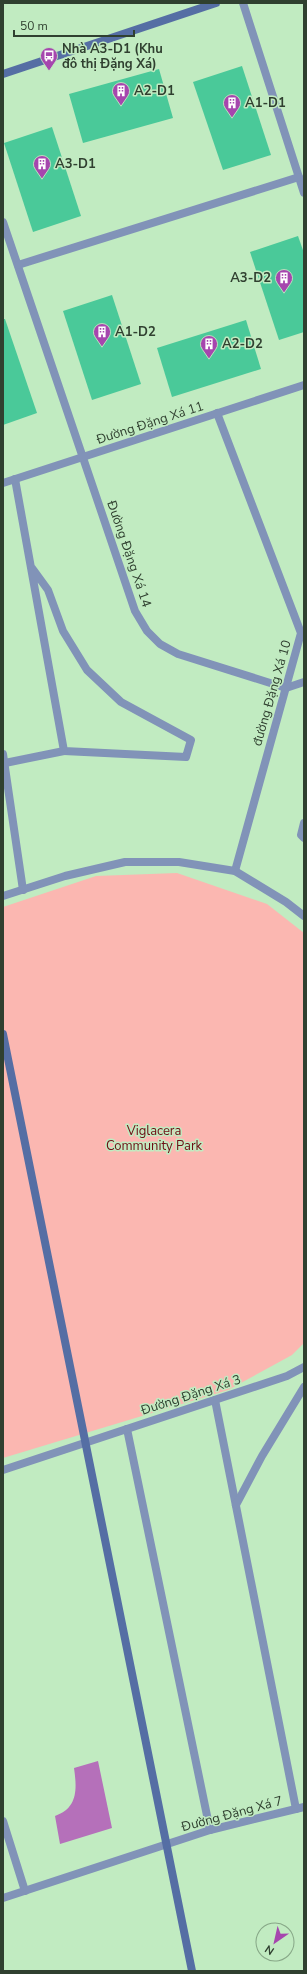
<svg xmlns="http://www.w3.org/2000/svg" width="307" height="1974" viewBox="0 0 307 1974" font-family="'Nunito Sans',sans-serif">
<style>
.green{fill:#fbb7b1}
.water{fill:#b570ba}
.building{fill:#4ac999}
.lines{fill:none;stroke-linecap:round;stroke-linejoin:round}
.street{stroke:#8193b8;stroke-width:8}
.secondary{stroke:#556ea4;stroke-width:8}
.labels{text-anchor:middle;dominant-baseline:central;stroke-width:3;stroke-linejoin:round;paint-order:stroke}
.poi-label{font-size:13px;font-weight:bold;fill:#304030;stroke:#c1ebc1;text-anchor:start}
.street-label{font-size:13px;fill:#304030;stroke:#c1ebc1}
.park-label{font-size:13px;fill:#6f0d14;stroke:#c1ebc1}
</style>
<rect width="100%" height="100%" fill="#c1ebc1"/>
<polygon class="green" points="177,873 267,904 304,933 304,1343 292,1355 228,1390 3,1458 3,907 96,876"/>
<path class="water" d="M98 1761 112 1828 60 1844 55 1816C78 1808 77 1789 74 1768Z"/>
<g class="building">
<polygon points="242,66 271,155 223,170 193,82"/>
<polygon points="159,69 173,118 83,143 69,94"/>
<polygon points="52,127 81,216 33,232 4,143"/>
<polygon points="298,236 304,253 304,332 279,340 250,252"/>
<polygon points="112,295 141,384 92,400 63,311"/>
<polygon points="3,319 5,319 37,413 3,425"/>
<polygon points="246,320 261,369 172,397 157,348"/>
</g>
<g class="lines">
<g class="street">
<polyline points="243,3 304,193"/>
<polyline points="3,222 135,611 147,631 160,644 178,654 286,688 304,682"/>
<polyline points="18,265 299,177"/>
<polyline points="217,413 301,633 235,871"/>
<polyline points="15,479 64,751 186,757 191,740 121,702 87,670 63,631 48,590 32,568"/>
<polyline points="3,483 304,385"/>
<polyline points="3,754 23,890"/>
<polyline points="5,763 64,751"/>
<polyline points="304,823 301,835 304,838"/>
<polyline points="3,896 65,876 125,862 179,862 235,871 286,902 304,916"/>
<polyline points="215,1400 296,1809"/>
<polyline points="127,1429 210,1830"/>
<polyline points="3,1470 287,1376 304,1367"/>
<polyline points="236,1505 262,1456 304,1387"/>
<polyline points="3,1821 25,1891"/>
<polyline points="3,1898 210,1830 304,1807"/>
</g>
<g class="secondary">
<polyline points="3,74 216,3"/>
<polyline points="3,1034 192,1971"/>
</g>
</g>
<defs>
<symbol id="bus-pin" viewBox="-11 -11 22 30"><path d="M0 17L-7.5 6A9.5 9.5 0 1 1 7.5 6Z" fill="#a646ae" stroke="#c1ebc1"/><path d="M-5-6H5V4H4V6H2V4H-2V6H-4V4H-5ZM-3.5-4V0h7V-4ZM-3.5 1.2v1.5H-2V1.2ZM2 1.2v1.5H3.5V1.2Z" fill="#fff"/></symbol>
<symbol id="building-pin" viewBox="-11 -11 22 30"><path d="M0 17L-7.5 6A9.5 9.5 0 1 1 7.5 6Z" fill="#a646ae" stroke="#c1ebc1"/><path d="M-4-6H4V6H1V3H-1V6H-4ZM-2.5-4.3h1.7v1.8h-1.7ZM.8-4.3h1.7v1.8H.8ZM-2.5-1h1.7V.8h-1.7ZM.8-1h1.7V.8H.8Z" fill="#fff"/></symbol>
</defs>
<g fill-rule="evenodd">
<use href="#bus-pin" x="39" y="46" width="20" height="27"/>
<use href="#building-pin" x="111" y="81" width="20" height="27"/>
<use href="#building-pin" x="222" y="93" width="20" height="27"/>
<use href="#building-pin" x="32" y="154" width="20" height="27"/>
<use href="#building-pin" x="274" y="268" width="20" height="27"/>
<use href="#building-pin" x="92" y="322" width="20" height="27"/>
<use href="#building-pin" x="199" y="334" width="20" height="27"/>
</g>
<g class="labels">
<g class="poi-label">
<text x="62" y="49">Nhà A3-D1 (Khu<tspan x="62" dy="15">đô thị Đặng Xá)</tspan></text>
<text x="134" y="91">A2-D1</text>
<text x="245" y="103">A1-D1</text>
<text x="55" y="164">A3-D1</text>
<text x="271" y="278" text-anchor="end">A3-D2</text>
<text x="115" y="332">A1-D2</text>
<text x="222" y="344">A2-D2</text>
</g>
<g class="street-label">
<text transform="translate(150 423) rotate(-18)">Đường Đặng Xá 11</text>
<text transform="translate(129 554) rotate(71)">Đường Đặng Xá 14</text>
<text transform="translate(272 693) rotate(-74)">đường Đặng Xá 10</text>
<text transform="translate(191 1395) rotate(-18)">Đường Đặng Xá 3</text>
<text transform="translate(232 1814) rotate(-15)">Đường Đặng Xá 7</text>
</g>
<g class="park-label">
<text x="154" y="1131">Viglacera<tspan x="154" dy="15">Community Park</tspan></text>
</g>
</g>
<rect width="307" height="1974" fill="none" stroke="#304030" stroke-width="8"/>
<g transform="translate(275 1942) rotate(214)"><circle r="19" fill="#c1ebc1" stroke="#87a787"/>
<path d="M0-3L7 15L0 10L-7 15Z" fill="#a646ae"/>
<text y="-6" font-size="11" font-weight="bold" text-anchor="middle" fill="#304030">N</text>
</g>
<path d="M14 30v6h120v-6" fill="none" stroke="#304030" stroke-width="2"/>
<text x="20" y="30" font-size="12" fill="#304030" stroke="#c1ebc1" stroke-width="3" paint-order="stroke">50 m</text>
</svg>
